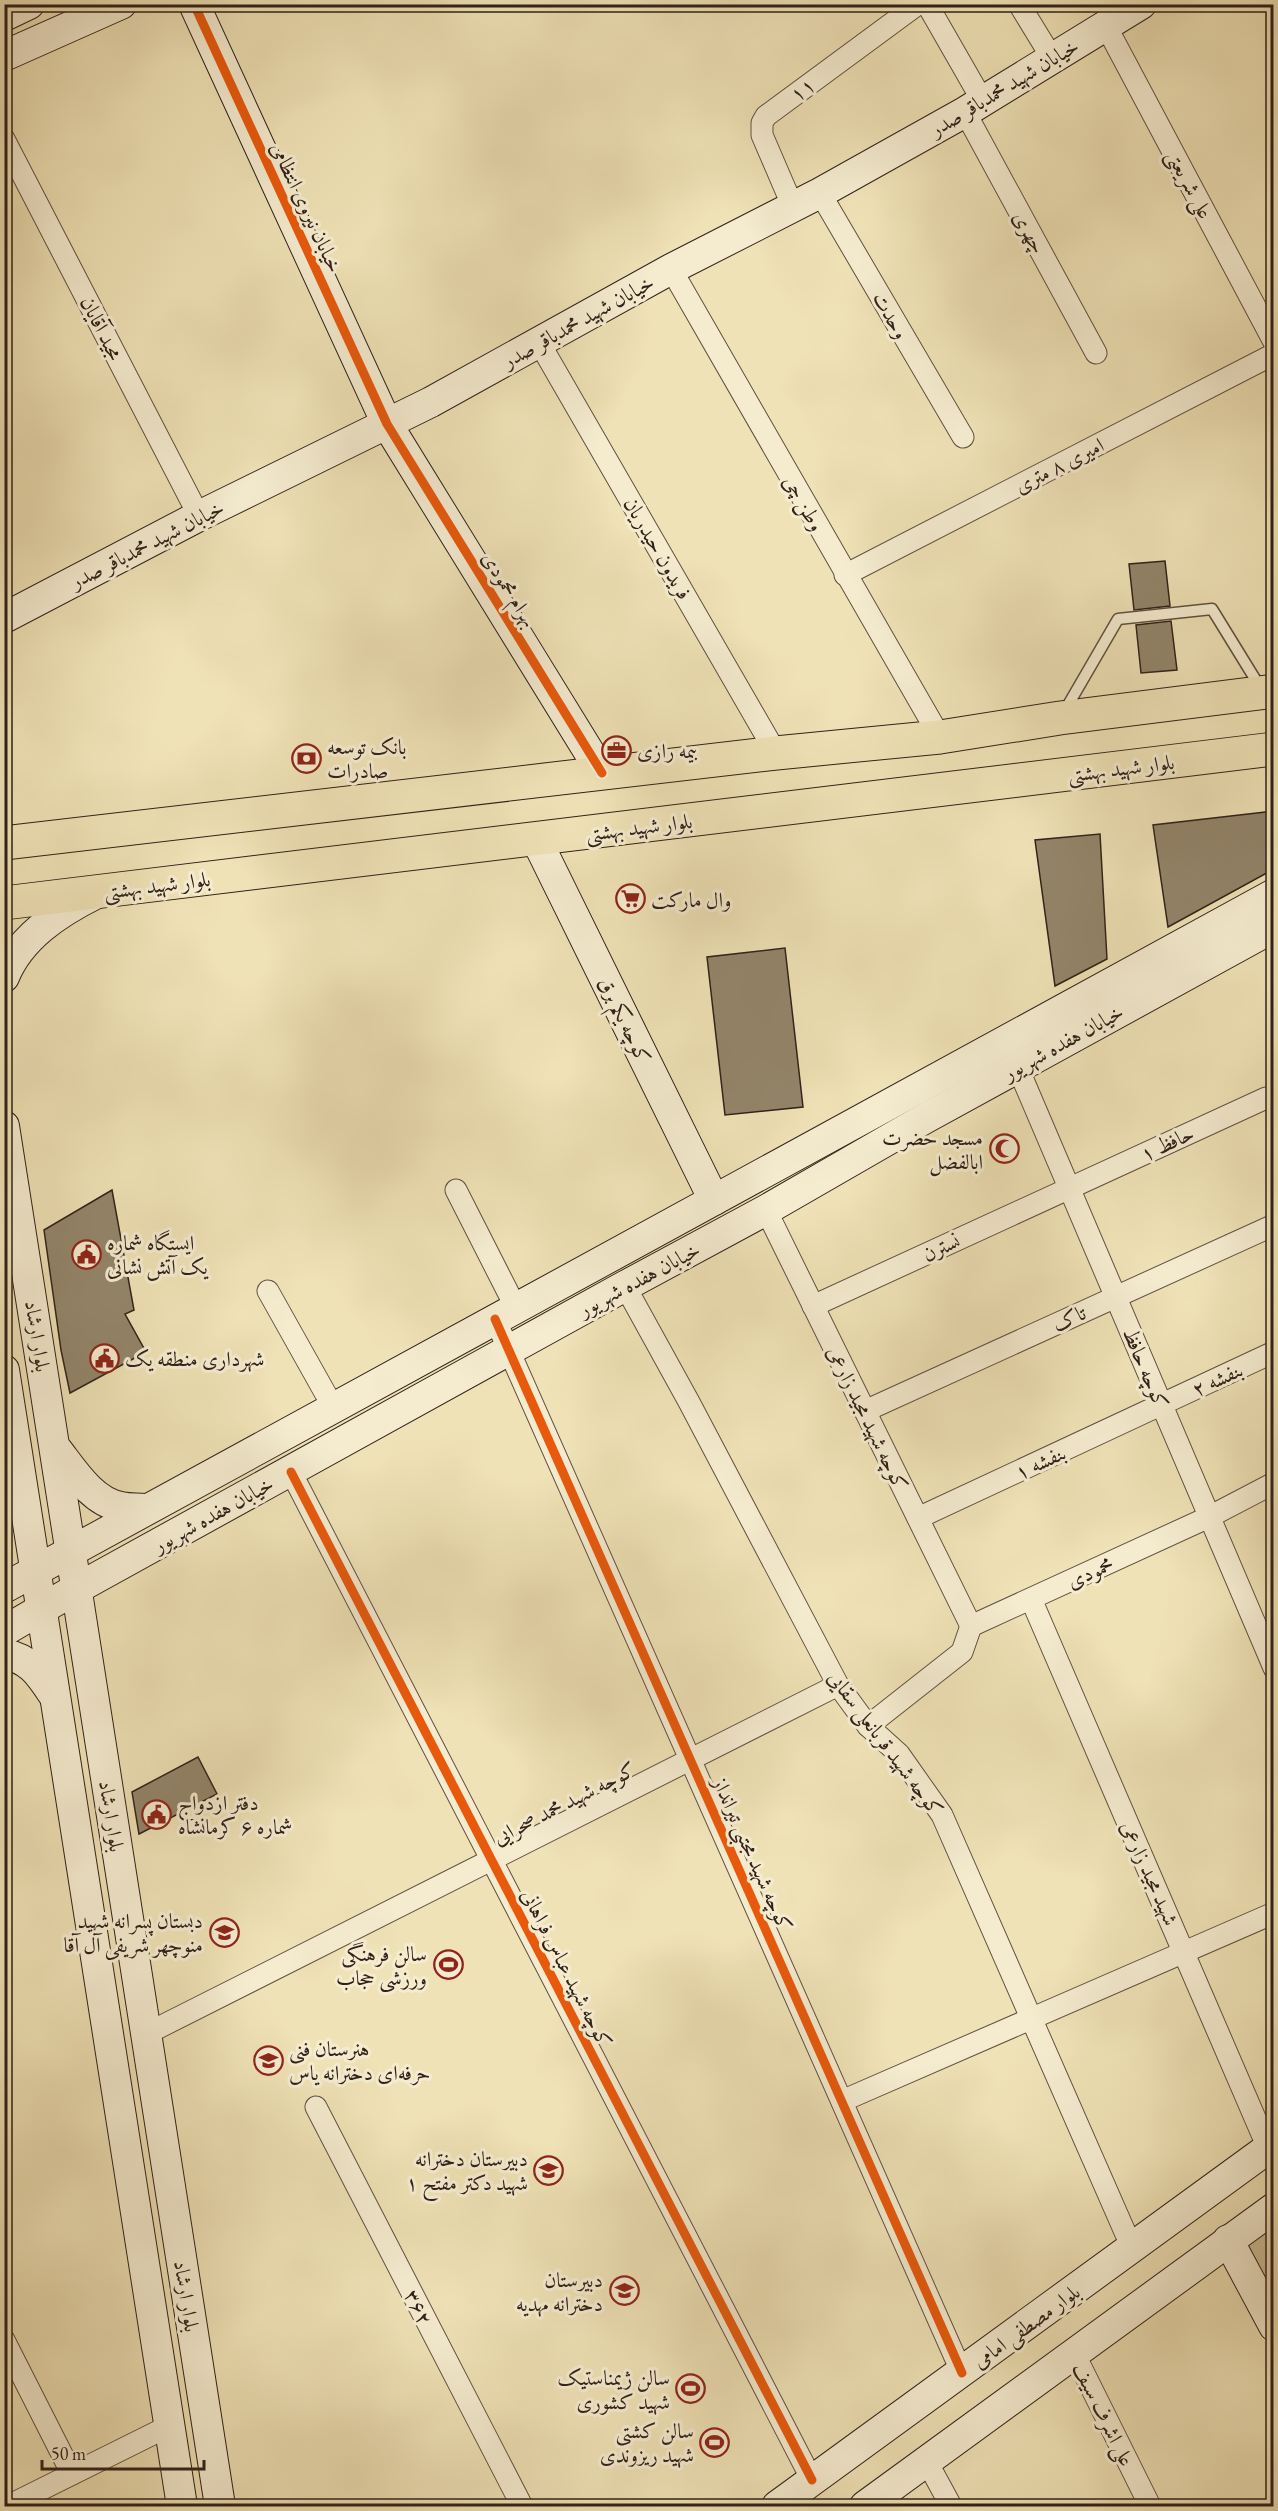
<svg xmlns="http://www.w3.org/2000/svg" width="1278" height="2511" viewBox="0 0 1278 2511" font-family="'EB Garamond',Amiri,serif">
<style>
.green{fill:#cfc19b;stroke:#80715a;stroke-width:1.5}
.building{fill:#93856b;stroke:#302119;stroke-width:1.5}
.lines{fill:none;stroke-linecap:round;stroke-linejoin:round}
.lane-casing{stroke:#605140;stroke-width:13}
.street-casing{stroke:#605140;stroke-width:23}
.secondary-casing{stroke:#302119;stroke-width:32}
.primary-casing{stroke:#302119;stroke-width:35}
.lane{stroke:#f5ecd0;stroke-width:10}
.street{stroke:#f5ecd0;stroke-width:21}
.secondary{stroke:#f5ecd0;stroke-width:30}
.primary{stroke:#efe2b6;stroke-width:33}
.cycleway-casing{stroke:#f5ecd0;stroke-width:13}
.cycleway{stroke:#e8590c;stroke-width:9}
.labels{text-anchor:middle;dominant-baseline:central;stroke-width:6;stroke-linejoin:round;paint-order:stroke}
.street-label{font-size:21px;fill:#302119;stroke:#f5ecd0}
.poi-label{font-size:21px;fill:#302119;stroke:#f5ecd0;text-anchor:start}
</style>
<rect width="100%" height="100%" fill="#efe2b6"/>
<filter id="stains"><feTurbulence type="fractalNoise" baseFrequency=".00333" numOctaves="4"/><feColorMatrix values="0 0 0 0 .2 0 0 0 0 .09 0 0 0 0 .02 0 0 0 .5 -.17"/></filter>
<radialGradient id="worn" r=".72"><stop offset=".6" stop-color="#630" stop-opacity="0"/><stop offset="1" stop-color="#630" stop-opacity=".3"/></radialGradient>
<polygon class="green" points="1273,2225 1273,2294 1246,2244"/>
<g class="building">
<polygon points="1165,561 1170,606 1134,610 1129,564"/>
<polygon points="1171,621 1177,670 1141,673 1136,625"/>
<polygon points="1274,811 1274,869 1168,927 1153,825"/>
<polygon points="1100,834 1107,959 1055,986 1035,840"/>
<polygon points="785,948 803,1107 725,1115 707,957"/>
<polygon points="112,1190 134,1310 125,1314 146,1352 70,1393 61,1350 44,1230"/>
<polygon points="198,1757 217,1794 139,1834 132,1792"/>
</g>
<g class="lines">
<defs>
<polyline id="lane" points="1064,712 1118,619 1212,609 1260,687"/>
<g id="street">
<polyline points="927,4 982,100"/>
<polyline points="1019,4 1052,58"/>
<polyline points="1106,26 1274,342"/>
<polyline points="965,112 1096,353"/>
<polyline points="4,139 199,516"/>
<polyline points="820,193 963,437"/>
<polyline points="793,207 762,135 762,123 766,116 918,4"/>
<polyline points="671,269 940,737"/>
<polyline points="540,344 776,753"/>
<polyline points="845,575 1274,354"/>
<polyline points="1018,1068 1274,1668"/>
<polyline points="456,1190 516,1308"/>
<polyline points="766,1210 971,1626"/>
<polyline points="625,1286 689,1402 838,1685 868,1726 899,1754 942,1815 1132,2248"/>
<polyline points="268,1291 333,1407"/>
<polyline points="813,1306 1266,1098"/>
<polyline points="495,1319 962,2373"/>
<polyline points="865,1411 1274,1225"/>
<polyline points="291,1472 812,2480"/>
<polyline points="918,1518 1274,1352"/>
<polyline points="1031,1599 1268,2148"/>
<polyline points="971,1626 1209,1517 1274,1483"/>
<polyline points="868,1726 962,1652 971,1626"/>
<polyline points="146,2034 838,1685"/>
<polyline points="842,2101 1274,1913"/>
<polyline points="316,2107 522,2506"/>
<polyline points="4,2340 72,2474"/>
<polyline points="1074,2353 1150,2506"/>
<polyline points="926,2460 951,2506"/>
<polyline points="8,2506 171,2425"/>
</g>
<g id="secondary">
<polyline points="194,4 387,424 602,773"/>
<polyline points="4,16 29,4"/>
<polyline points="4,56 121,4"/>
<polyline points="4,618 199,516 431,402 671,269 820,193 965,112 1141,4"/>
<polyline points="536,839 714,1200"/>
<path d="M4 977C20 937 59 912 95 894"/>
<polyline points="4,1126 220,2506"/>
<polyline points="4,1370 182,2506"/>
<path d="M58 1451C74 1472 93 1502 121 1507 129 1509 138 1508 145 1509"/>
<polyline points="4,1588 1274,894"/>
<polyline points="4,1631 76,1589 625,1286 766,1210 924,1119 1274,927"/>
<path d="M4 1654C30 1659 39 1673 53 1694"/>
<polyline points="1228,2240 1274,2326"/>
<polyline points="777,2506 1274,2144"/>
<polyline points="865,2506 1274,2208"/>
</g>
<g id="primary">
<polyline points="4,843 776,753 940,737 1060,718 1274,691"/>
<polyline points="4,903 1274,749"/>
</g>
</defs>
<use href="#lane" class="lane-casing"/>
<use href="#street" class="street-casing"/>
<use href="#secondary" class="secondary-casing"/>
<use href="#primary" class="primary-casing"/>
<use href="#lane" class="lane"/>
<use href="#street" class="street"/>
<use href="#secondary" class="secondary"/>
<use href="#primary" class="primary"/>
<defs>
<g id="cycleway">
<polyline points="194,4 387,424 602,773"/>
<polyline points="495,1319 962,2373"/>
<polyline points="291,1472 812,2480"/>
</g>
</defs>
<use href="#cycleway" class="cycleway-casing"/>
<use href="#cycleway" class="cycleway"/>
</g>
<defs>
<symbol id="office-ring" viewBox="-11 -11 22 22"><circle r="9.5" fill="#f5ecd0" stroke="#8f2418" stroke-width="1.5"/><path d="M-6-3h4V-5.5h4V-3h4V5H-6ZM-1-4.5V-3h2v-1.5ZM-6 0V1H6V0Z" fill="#8f2418"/></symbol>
<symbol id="bank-ring" viewBox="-11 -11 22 22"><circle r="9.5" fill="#f5ecd0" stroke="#8f2418" stroke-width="1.5"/><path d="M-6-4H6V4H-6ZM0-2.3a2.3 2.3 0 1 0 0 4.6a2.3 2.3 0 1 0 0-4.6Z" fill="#8f2418"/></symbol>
<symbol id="supermarket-ring" viewBox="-11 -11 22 22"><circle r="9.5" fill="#f5ecd0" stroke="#8f2418" stroke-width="1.5"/><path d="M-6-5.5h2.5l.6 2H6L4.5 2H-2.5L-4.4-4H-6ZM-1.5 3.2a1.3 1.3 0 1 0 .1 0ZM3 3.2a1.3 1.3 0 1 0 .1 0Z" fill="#8f2418"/></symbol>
<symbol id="mosque-ring" viewBox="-11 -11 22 22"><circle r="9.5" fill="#f5ecd0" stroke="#8f2418" stroke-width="1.5"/><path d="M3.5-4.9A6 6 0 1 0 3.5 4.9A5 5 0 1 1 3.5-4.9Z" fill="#8f2418"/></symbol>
<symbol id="civic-ring" viewBox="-11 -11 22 22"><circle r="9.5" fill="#f5ecd0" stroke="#8f2418" stroke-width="1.5"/><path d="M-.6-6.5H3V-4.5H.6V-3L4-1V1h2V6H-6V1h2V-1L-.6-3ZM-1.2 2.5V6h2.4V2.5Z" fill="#8f2418"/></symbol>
<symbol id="school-ring" viewBox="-11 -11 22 22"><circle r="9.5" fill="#f5ecd0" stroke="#8f2418" stroke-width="1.5"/><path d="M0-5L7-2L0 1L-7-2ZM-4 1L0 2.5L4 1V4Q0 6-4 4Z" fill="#8f2418"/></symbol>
<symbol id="stadium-ring" viewBox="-11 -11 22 22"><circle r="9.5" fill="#f5ecd0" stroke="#8f2418" stroke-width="1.5"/><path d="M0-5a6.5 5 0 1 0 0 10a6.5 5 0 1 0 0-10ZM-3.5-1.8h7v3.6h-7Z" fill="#8f2418"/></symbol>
</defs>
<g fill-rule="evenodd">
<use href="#office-ring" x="600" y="734" width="33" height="33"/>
<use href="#bank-ring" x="290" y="742" width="33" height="33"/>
<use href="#supermarket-ring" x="614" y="882" width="33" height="33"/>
<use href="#mosque-ring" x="988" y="1132" width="33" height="33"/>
<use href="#civic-ring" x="70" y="1238" width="33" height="33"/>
<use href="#civic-ring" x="88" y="1342" width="33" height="33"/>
<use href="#civic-ring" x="140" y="1798" width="33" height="33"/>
<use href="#school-ring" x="208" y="1916" width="33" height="33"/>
<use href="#stadium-ring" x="432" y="1948" width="33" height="33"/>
<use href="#school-ring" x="252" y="2044" width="33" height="33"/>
<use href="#school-ring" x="532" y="2154" width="33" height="33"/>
<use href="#school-ring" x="608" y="2274" width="33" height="33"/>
<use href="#stadium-ring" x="674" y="2372" width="33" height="33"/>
<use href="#stadium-ring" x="698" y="2426" width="33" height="33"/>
</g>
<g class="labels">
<g class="street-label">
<text transform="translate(1004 87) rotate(-31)">خیابان شهید محمدباقر صدر</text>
<text transform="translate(802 89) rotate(-36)">۱۱</text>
<text transform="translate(1190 184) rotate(62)">علی شریعتی</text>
<text transform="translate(307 207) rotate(65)">خیابان نیروی انتظامی</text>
<text transform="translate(1030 232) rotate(61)">چهری</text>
<text transform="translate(891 315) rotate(60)">وحدت</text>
<text transform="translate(578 321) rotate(-29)">خیابان شهید محمدباقر صدر</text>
<text transform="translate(102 328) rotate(63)">مجید آقایان</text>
<text transform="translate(1059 465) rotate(-27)">امیری ۸ متری</text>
<text transform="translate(804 503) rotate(60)">وطن چی</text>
<text transform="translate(147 544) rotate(-27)">خیابان شهید محمدباقر صدر</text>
<text transform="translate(658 548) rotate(60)">فریدون حیدریان</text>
<text transform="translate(510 589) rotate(58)">بهرام محمودی</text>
<text transform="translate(1121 768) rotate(-7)">بلوار شهید بهشتی</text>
<text transform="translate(639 827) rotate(-7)">بلوار شهید بهشتی</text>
<text transform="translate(157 885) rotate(-7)">بلوار شهید بهشتی</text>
<text transform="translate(625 1020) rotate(64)">کوچه یکم برق</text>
<text transform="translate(1063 1042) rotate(-29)">خیابان هفده شهریور</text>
<text transform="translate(1167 1143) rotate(-25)">حافظ ۱</text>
<text transform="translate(941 1247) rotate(-25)">نسترن</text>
<text transform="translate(639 1279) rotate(-28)">خیابان هفده شهریور</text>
<text transform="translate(1069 1318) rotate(-24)">تاک</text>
<text transform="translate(38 1336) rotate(81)">بلوار ارشاد</text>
<text transform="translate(1146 1368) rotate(67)">کوچه حافظ</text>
<text transform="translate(1217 1379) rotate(-25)">بنفشه ۲</text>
<text transform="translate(868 1418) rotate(64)">کوچه شهید مجید زارعی</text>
<text transform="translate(1040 1462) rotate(-25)">بنفشه ۱</text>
<text transform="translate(213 1514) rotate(-29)">خیابان هفده شهریور</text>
<text transform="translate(1090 1572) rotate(-24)">محمودی</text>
<text transform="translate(886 1743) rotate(53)">کوچه شهید قربانعلی سقایی</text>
<text transform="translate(564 1803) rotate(-27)">کوچه شهید محمد صحرایی</text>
<text transform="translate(112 1816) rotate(81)">بلوار ارشاد</text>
<text transform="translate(753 1854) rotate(66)">کوچه شهید مجتبی تیرانداز</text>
<text transform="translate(1150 1873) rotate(66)">شهید مجید زارعی</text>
<text transform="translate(567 1968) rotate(63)">کوچه شهید عباس فراهانی</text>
<text transform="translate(187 2296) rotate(81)">بلوار ارشاد</text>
<text transform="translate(419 2307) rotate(63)">۳۶۲</text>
<text transform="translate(1026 2326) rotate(-36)">بلوار مصطفی امامی</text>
<text transform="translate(1104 2414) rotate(64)">علی اشرف سیف</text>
</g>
<g class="poi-label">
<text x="327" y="746">بانک توسعه<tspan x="327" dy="24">صادرات</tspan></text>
<text x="637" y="750">بیمه رازی</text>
<text x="651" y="899">وال مارکت</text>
<text x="983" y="1137" text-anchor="end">مسجد حضرت<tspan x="983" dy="24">ابالفضل</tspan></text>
<text x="107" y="1242">ایستگاه شماره<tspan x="107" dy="24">یک آتش نشانی</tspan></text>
<text x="125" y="1358">شهرداری منطقه یک</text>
<text x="178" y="1802">دفتر ازدواج<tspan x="178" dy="24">شماره ۶ کرمانشاه</tspan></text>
<text x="203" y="1920" text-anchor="end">دبستان پسرانه شهید<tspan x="203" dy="24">منوچهر شریفی آل آقا</tspan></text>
<text x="427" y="1953" text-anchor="end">سالن فرهنگی<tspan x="427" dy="24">ورزشی حجاب</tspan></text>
<text x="289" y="2048">هنرستان فنی<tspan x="289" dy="24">حرفه‌ای دخترانه یاس</tspan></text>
<text x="528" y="2158" text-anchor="end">دبیرستان دخترانه<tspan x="528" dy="24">شهید دکتر مفتح ۱</tspan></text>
<text x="603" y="2279" text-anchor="end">دبیرستان<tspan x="603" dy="24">دخترانه مهدیه</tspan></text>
<text x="670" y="2377" text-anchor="end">سالن ژیمناستیک<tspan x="670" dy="24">شهید کشوری</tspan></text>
<text x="694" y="2430" text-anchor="end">سالن کشتی<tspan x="694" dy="24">شهید ریزوندی</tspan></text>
</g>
</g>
<rect width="1278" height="2511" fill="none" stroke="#efe2b6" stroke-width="24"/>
<rect x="6" y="6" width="1266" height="2499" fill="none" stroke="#302119" stroke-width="3"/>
<rect x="12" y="12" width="1254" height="2487" fill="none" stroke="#302119" stroke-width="1.5"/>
<path d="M42 2460v9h162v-9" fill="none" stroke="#302119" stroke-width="3"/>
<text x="51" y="2460" font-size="18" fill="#302119" stroke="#f5ecd0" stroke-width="4.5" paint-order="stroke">50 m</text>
<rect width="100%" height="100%" filter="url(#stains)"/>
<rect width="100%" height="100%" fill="url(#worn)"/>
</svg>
